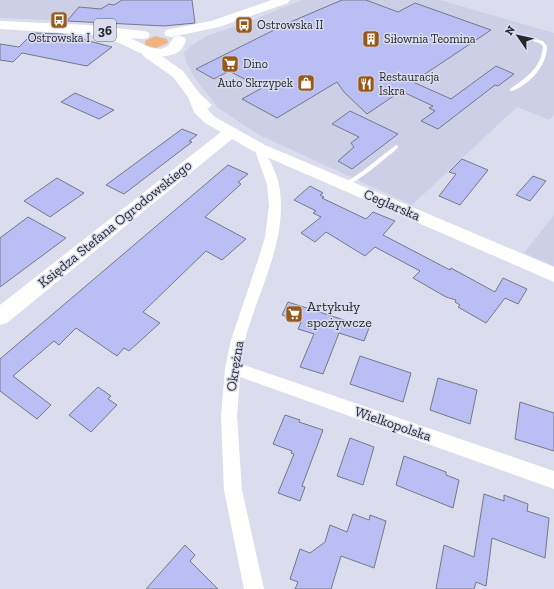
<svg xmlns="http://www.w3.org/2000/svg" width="554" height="589" viewBox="0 0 554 589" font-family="'Zilla Slab',serif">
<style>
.built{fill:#cccfe6}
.green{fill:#f1b37f}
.building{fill:#b9bff5;stroke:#767887}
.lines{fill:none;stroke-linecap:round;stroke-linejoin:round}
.lane{fill:#fff;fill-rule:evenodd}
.street{fill:#fff;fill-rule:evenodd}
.secondary{fill:#fff;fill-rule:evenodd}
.primary{fill:#fff;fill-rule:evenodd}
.labels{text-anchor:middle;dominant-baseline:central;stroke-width:3;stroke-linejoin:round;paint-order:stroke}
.far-poi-label{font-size:12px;fill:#27282e;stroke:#dbddee;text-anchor:start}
.shield{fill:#dbddee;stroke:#5d5e68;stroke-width:1}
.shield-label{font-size:13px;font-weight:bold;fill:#27282e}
.street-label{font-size:14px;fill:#27282e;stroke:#dbddee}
.poi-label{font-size:14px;fill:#27282e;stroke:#dbddee;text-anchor:start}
</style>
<rect width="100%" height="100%" fill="#dbddee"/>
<g class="built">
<polygon points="0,0 122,0 87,21 53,18 50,20 0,18"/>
<polygon points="302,0 440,0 554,33 554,115 549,120 517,107 412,205 259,135 218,108 195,78 186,62 184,53 190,46 207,36 258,18"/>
<polygon points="554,215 554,266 524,253"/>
</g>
<polygon class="green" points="155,36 167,39 168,43 156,48 145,45 145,41"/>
<g class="building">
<polygon points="122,0 192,0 195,23 164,26 67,21 79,7 101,9 109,4 114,5"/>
<polygon points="342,0 366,0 398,12 415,3 491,30 413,82 451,99 496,66 514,74 498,86 495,85 438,129 421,121 435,111 429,108 433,106 401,91 367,114 344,92 337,82 277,118 242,99 262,88 229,71 214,79 196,69 288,23"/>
<polygon points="33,33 62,34 112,47 87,66 22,53 13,62 0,60 0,44 19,47"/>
<polygon points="75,93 114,110 99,119 61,102"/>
<polygon points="350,111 398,134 352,169 338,161 354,147 351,143 359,137 332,124"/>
<polygon points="182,129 197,135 189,141 192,142 124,194 106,185"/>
<polygon points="462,159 488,170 460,205 439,196 456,174 449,172"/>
<polygon points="228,165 248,174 238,182 241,184 205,217 246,239 222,260 206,251 143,312 160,323 129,351 124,348 117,356 76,328 59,345 54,341 13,376 51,405 37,419 0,391 0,359"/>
<polygon points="533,176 546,181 530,201 516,195"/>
<polygon points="57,178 84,193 50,217 24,201"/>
<polygon points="310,186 323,193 320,195 324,197 322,198 366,219 373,212 395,221 383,235 450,270 451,268 495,292 503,278 527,289 518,304 505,298 486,323 458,307 460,305 455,302 456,300 446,297 413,278 420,271 375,247 365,256 326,232 315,242 301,233 321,217 313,213 316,211 294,200"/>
<polygon points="28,217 66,238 0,287 0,238"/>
<polygon points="288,302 369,328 364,341 339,333 323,374 300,367 314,334 298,329 301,322 282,315"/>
<polygon points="360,356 411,373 403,402 350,384"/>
<polygon points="438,378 477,390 470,424 430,410"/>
<polygon points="98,387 111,396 108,399 117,405 91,432 69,415"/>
<polygon points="520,402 554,413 554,451 515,439"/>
<polygon points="285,415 300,420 299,422 323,430 302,486 305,487 300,501 278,493 294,454 291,453 292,451 273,444"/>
<polygon points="350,438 374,447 363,485 337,476"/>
<polygon points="404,456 446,472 446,475 459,480 453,508 396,485"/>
<polygon points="484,494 504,501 504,495 528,504 527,511 549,518 545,558 492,538 486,586 476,582 474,589 436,589 444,545 474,557"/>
<polygon points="353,514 369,520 370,515 386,521 374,568 341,556 331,589 295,589 298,582 290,579 300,549 310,553 325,542 330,525 347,532"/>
<polygon points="185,545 195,555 190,561 218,589 146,589"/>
</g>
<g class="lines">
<g class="lane">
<path d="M511 32 543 41 547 46C547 66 530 84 512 91H510V89C526 78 542 67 543 46L539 43 511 34Z"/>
<path d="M396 145 398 146V148C388 156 353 187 343 186V184L360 173Z"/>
</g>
<path class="street" d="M259 145 264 148C269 160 277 173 279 185 289 239 258 290 245 340 244 348 243 356 241 364L554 471V489L240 377 237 416 242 490 264 589H244L224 490 221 416 225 368 231 340 259 257 265 237 269 206 267 184 254 148Z"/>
<polygon class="secondary" points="148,49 153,50 183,71 200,94 212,105 207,109 215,117 265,145 554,267 554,282 253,151 232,139 7,323 0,325 0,305 221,132 205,123 194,112 188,97 173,77 143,56 142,53 143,50"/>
<g class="primary">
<polygon points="272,0 290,0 288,3 219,27 171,37 166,36 164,33 166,30 211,21"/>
<path d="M0 21 87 25 143 31 148 32 150 35 148 38 143 39 130 38 151 48 161 49 168 46 174 37 179 36 184 37 186 40C184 48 179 53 171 55 145 61 134 48 111 40L109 37 110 36 0 29Z"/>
</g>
</g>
<defs>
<symbol id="bus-square" viewBox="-11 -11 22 22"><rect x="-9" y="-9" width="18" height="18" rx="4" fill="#965a1c" stroke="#dbddee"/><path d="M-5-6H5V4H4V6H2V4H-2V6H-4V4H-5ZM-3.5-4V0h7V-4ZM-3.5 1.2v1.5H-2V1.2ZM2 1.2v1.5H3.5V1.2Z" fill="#fff"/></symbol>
<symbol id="building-square" viewBox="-11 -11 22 22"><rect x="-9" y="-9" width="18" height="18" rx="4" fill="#965a1c" stroke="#dbddee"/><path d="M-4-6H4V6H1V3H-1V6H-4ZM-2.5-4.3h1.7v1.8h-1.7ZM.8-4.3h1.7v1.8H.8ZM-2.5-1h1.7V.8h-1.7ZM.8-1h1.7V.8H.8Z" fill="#fff"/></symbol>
<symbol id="supermarket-square" viewBox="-11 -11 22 22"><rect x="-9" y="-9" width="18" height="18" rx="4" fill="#965a1c" stroke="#dbddee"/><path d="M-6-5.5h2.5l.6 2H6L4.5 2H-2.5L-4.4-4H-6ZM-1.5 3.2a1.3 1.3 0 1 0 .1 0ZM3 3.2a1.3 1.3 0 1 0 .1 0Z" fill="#fff"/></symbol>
<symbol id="shop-square" viewBox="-11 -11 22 22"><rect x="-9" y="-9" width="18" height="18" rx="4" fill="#965a1c" stroke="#dbddee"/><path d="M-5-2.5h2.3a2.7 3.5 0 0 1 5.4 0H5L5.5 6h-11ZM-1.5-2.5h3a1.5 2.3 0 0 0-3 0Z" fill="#fff"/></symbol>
<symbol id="restaurant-square" viewBox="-11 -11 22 22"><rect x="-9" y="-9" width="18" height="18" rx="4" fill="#965a1c" stroke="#dbddee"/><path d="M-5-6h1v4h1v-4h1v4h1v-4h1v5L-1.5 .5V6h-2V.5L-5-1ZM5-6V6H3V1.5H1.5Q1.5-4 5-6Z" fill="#fff"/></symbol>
</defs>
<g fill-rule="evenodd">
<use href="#bus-square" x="49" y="10" width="20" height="20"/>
<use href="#bus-square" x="234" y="15" width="20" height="20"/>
<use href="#building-square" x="361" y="29" width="20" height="20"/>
<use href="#supermarket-square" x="220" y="54" width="20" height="20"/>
<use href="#shop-square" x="296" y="73" width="20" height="20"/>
<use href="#restaurant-square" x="356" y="74" width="20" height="20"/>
<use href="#supermarket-square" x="284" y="304" width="20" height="20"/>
</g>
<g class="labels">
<g class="far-poi-label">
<text x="257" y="25">Ostrowska II</text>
<text x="59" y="38" text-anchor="middle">Ostrowska I</text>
<text x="384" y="39">Siłownia Teomina</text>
<text x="243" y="64">Dino</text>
<text x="379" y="77">Restauracja<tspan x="379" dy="14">Iskra</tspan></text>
<text x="293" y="83" text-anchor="end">Auto Skrzypek</text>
</g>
<rect class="shield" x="94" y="19" width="22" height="22" rx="3"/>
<g class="shield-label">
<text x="105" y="30">36</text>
</g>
<g class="street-label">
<text transform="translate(392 205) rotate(23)">Ceglarska</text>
<text transform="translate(115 224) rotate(-39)">Księdza Stefana Ogrodowskiego</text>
<text transform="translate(235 366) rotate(-81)">Okrężna</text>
<text transform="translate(393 424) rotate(19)">Wielkopolska</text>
</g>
<g class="poi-label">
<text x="307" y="306">Artykuły<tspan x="307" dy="16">spożywcze</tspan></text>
</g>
</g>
<g transform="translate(518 36) rotate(304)" stroke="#dbddee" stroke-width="3" paint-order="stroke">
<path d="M0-3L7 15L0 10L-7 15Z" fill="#27282e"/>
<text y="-6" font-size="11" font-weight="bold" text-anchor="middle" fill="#27282e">N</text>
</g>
</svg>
